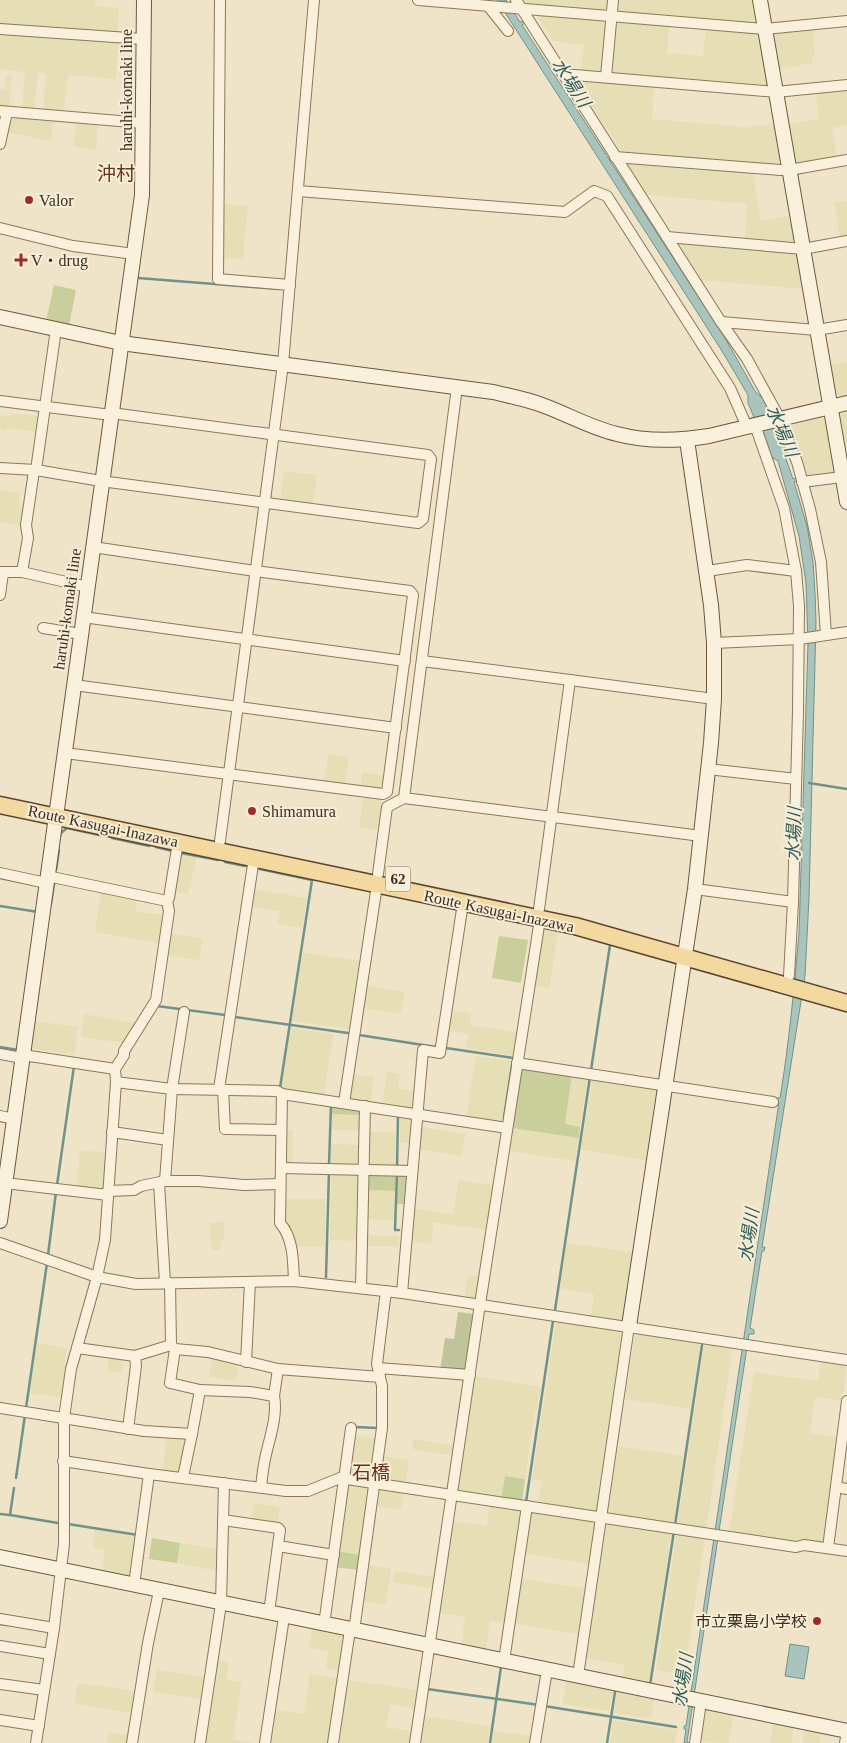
<svg xmlns="http://www.w3.org/2000/svg" width="847" height="1743" viewBox="0 0 847 1743" font-family="'Times New Roman','Noto Sans JP',serif">
<style>
.farmland{fill:#e6deb5}
.green{fill:#c9cf9b}
.cemetery{fill:#bfc49a}
.water{fill:#a9c4bc;stroke:#6f938a}
.lines{fill:none;stroke-linecap:round;stroke-linejoin:round}
.stream{stroke:#6f938a;stroke-width:2.5}
.street-casing{stroke:#8d765c;stroke-width:12}
.secondary-casing{stroke:#6f573f;stroke-width:16}
.primary-casing{stroke:#5b4430;stroke-width:19}
.street{stroke:#faf1dc;stroke-width:10}
.secondary{stroke:#faf1dc;stroke-width:14}
.primary{stroke:#f3d9a0;stroke-width:16}
.poi-dot{fill:#9e2a2b;stroke:#f7eed8;stroke-width:2}
.labels{text-anchor:middle;dominant-baseline:central;stroke-width:4;stroke-linejoin:round;paint-order:stroke}
.shield{fill:#f7eed8;stroke:#756857;stroke-width:1}
.shield-label{font-size:15px;font-weight:bold;fill:#3d2e20}
.street-label{font-size:16px;fill:#3d2e20;stroke:#f7eed8}
.poi-label{font-size:16px;fill:#3d2e20;stroke:#f7eed8;text-anchor:start}
.water-label{font-size:18px;font-style:italic;fill:#2f5d5a;stroke:#f7eed8}
.quarter-label{font-size:19px;fill:#6b2e1e;stroke:#f7eed8}
</style>
<rect width="100%" height="100%" fill="#f0e4c8"/>
<g class="farmland">
<polygon points="0,0 95,0 95,6 119,8 117,35 0,26"/>
<polygon points="522,0 608,0 607,8 602,11 525,4"/>
<polygon points="618,0 755,0 758,20 755,23 620,11 617,9"/>
<polygon points="536,14 603,20 605,23 601,69 598,72 581,71 584,45 553,41"/>
<polygon points="619,22 669,26 667,53 703,56 706,29 757,33 760,36 769,83 766,85 614,73 612,70 616,24"/>
<polygon points="813,30 815,56 812,56 812,63 779,69 774,36 776,33"/>
<polygon points="0,33 119,43 116,79 68,75 64,111 43,109 46,74 38,72 34,109 22,108 25,72 0,69"/>
<polygon points="6,75 12,75 9,107 0,106 0,89 5,89"/>
<polygon points="574,79 654,86 652,119 744,127 744,128 775,123 782,162 778,165 623,153"/>
<polygon points="847,91 847,125 832,128 837,157 799,163 795,161 789,124 819,119 816,93"/>
<polygon points="13,117 53,120 51,141 7,132 10,119"/>
<polygon points="76,122 98,124 96,151 74,146"/>
<polygon points="628,162 753,173 761,221 792,215 796,240 793,243 745,239 747,204 648,195 626,163"/>
<polygon points="847,201 847,236 840,237 834,203"/>
<polygon points="224,204 248,206 243,259 224,258"/>
<polygon points="680,242 794,252 798,256 804,289 701,280 678,243"/>
<polygon points="847,362 847,395 841,396 836,394 831,365"/>
<polygon points="847,411 847,445 845,445 839,416"/>
<polygon points="11,413 37,416 36,432 7,428 6,431 0,430 0,415 10,416"/>
<polygon points="820,418 826,420 835,472 813,477 803,476 787,430 791,426"/>
<polygon points="284,471 317,475 313,507 280,502"/>
<polygon points="0,490 20,493 19,505 26,506 24,525 0,522"/>
<polygon points="328,754 349,757 345,786 324,783"/>
<polygon points="362,773 386,776 384,788 382,790 361,787"/>
<polygon points="363,798 380,800 382,802 378,830 359,828"/>
<polygon points="181,854 197,857 188,894 175,892"/>
<polygon points="254,889 307,898 302,928 278,924 280,911 251,907"/>
<polygon points="101,890 137,897 135,911 164,915 160,943 95,932"/>
<polygon points="546,929 558,932 549,989 534,986 542,933"/>
<polygon points="169,933 203,939 199,960 165,955"/>
<polygon points="303,952 359,961 349,1029 292,1021"/>
<polygon points="365,985 405,992 401,1014 361,1008"/>
<polygon points="449,1010 471,1013 470,1025 517,1032 513,1056 466,1048 468,1034 446,1030"/>
<polygon points="84,1014 138,1023 126,1043 81,1037"/>
<polygon points="34,1021 78,1027 74,1055 30,1048"/>
<polygon points="291,1028 333,1034 324,1097 281,1090"/>
<polygon points="476,1056 511,1061 502,1123 466,1118"/>
<polygon points="387,1072 400,1074 398,1088 416,1091 415,1110 382,1106"/>
<polygon points="352,1074 374,1077 370,1104 349,1101"/>
<polygon points="572,1074 588,1076 580,1127 565,1124"/>
<polygon points="593,1077 662,1088 650,1161 581,1150"/>
<polygon points="332,1114 362,1115 361,1130 332,1130"/>
<polygon points="400,1115 414,1117 412,1144 400,1143"/>
<polygon points="417,1126 465,1134 462,1156 416,1149"/>
<polygon points="512,1128 579,1138 575,1161 508,1151"/>
<polygon points="285,1130 293,1131 293,1165 286,1165"/>
<polygon points="367,1132 396,1132 395,1168 368,1168"/>
<polygon points="331,1144 361,1145 361,1165 331,1167"/>
<polygon points="80,1150 107,1153 105,1192 76,1188"/>
<polygon points="331,1170 358,1171 359,1241 330,1240"/>
<polygon points="459,1180 493,1185 486,1230 434,1222 431,1244 410,1241 411,1208 453,1214"/>
<polygon points="366,1190 395,1191 394,1220 365,1219"/>
<polygon points="284,1199 325,1199 325,1247 295,1246 284,1222"/>
<polygon points="224,1222 224,1239 221,1240 221,1250 211,1250 210,1223"/>
<polygon points="365,1235 399,1236 399,1246 365,1246"/>
<polygon points="567,1243 636,1253 625,1321 591,1316 594,1294 560,1288"/>
<polygon points="468,1275 479,1277 476,1301 464,1299"/>
<polygon points="556,1321 623,1331 624,1334 597,1514 538,1505 542,1481 532,1480"/>
<polygon points="638,1334 700,1343 690,1409 625,1399 635,1336"/>
<polygon points="37,1343 67,1348 64,1366 67,1367 62,1398 30,1393"/>
<polygon points="704,1344 729,1348 732,1351 706,1531 677,1527"/>
<polygon points="212,1356 239,1363 236,1381 209,1377"/>
<polygon points="109,1358 123,1360 121,1373 107,1371"/>
<polygon points="821,1362 844,1365 846,1367 842,1401 815,1397 810,1433 837,1437 824,1540 822,1543 796,1539 795,1543 729,1534 754,1372 818,1381"/>
<polygon points="474,1376 541,1387 537,1410 535,1410 525,1479 505,1476 501,1500 457,1491"/>
<polygon points="166,1435 187,1437 182,1474 163,1473"/>
<polygon points="355,1435 377,1439 371,1480 348,1477"/>
<polygon points="413,1439 456,1446 455,1456 412,1449"/>
<polygon points="618,1446 683,1456 673,1526 610,1516 608,1513"/>
<polygon points="383,1456 409,1460 405,1486 379,1482"/>
<polygon points="345,1483 370,1485 361,1555 336,1551"/>
<polygon points="379,1486 404,1490 401,1510 376,1506"/>
<polygon points="254,1503 280,1507 277,1525 251,1521"/>
<polygon points="490,1503 523,1508 506,1623 490,1621 485,1652 461,1647 465,1617 439,1613 453,1521 487,1526"/>
<polygon points="528,1511 596,1519 589,1564 522,1553"/>
<polygon points="607,1522 672,1530 648,1685 622,1680 625,1665 585,1658"/>
<polygon points="95,1530 139,1537 132,1582 102,1575 105,1550 93,1548"/>
<polygon points="677,1531 705,1536 684,1675 656,1670"/>
<polygon points="180,1543 217,1549 216,1571 177,1563"/>
<polygon points="368,1565 391,1568 386,1605 362,1601"/>
<polygon points="395,1571 437,1578 436,1589 393,1582"/>
<polygon points="518,1578 585,1588 578,1634 512,1623"/>
<polygon points="312,1628 345,1635 341,1671 326,1669 328,1651 309,1648"/>
<polygon points="215,1660 229,1662 227,1680 242,1682 233,1739 253,1743 203,1743"/>
<polygon points="157,1670 205,1677 202,1699 153,1692"/>
<polygon points="310,1674 339,1679 330,1743 270,1743 275,1710 304,1714"/>
<polygon points="348,1680 418,1690 415,1708 390,1704 386,1727 411,1731 409,1743 339,1743"/>
<polygon points="566,1681 613,1690 609,1711 563,1704"/>
<polygon points="78,1683 137,1691 134,1713 74,1704"/>
<polygon points="617,1691 654,1699 651,1719 614,1713"/>
<polygon points="707,1710 733,1715 729,1743 698,1742 703,1713"/>
<polygon points="423,1716 490,1726 487,1743 419,1743"/>
<polygon points="613,1720 677,1730 675,1743 610,1743"/>
<polygon points="773,1722 794,1726 791,1743 770,1743"/>
<polygon points="805,1729 821,1732 820,1743 803,1743"/>
<polygon points="494,1731 531,1736 530,1743 492,1743"/>
<polygon points="108,1733 131,1736 130,1743 107,1743"/>
</g>
<g class="green">
<polygon points="54,285 76,290 69,326 46,321"/>
<polygon points="499,936 528,940 521,983 492,978"/>
<polygon points="521,1066 572,1074 565,1124 580,1127 579,1138 512,1128"/>
<polygon points="332,1106 362,1111 362,1115 332,1114"/>
<polygon points="396,1172 395,1191 366,1190 367,1173"/>
<polygon points="398,1172 408,1172 407,1204 397,1204"/>
<polygon points="505,1476 525,1479 522,1501 501,1500"/>
<polygon points="152,1538 180,1543 177,1563 149,1559"/>
<polygon points="336,1551 361,1555 359,1570 334,1567"/>
</g>
<polygon class="cemetery" points="458,1312 473,1314 464,1372 440,1371 445,1338 454,1339"/>
<g class="water">
<path d="M497 0H506L520 22 523 21 525 23 522 25 725 338 755 391 764 400 787 451 786 459 793 479 796 478 797 481 794 482 807 526 813 562 815 593 816 622 809 898 805 976 762 1247H765L764 1251H762L750 1328 754 1330V1334H749L687 1742 690 1743H684L686 1729H684V1726H686L779 1102 776 1101 777 1098H780C789 1044 794 989 799 934L808 643 806 583 799 536 778 461 770 456 748 403V395L722 351Z"/>
<polygon points="790,1644 809,1647 804,1679 785,1676"/>
</g>
<g class="lines">
<g class="stream">
<polyline points="138,278 279,289"/>
<polyline points="809,783 847,789"/>
<polyline points="60,836 61,833 67,828 104,836"/>
<polyline points="112,838 149,846"/>
<polyline points="156,847 172,851"/>
<polyline points="181,854 181,853 218,860"/>
<polyline points="225,862 245,866"/>
<polyline points="260,869 312,880 280,1088"/>
<polyline points="56,870 59,850"/>
<polyline points="51,904 54,884"/>
<polyline points="0,906 38,912"/>
<polyline points="157,1006 225,1015"/>
<polyline points="235,1017 348,1033"/>
<polyline points="359,1035 436,1047"/>
<polyline points="0,1047 18,1050"/>
<polyline points="446,1048 513,1058 514,1057"/>
<polyline points="591,1070 610,945"/>
<polyline points="504,1118 512,1065"/>
<polyline points="329,1165 331,1104"/>
<polyline points="397,1167 398,1116"/>
<polyline points="397,1173 395,1230 399,1230"/>
<polyline points="57,1185 74,1066"/>
<polyline points="48,1255 56,1192"/>
<polyline points="326,1277 329,1171"/>
<polyline points="555,1310 590,1077"/>
<polyline points="26,1408 47,1263"/>
<polyline points="355,1427 378,1428"/>
<polyline points="16,1478 25,1415"/>
<polyline points="526,1502 553,1321"/>
<polyline points="0,1514 10,1515 14,1488"/>
<polyline points="10,1515 58,1523"/>
<polyline points="68,1524 138,1535"/>
<polyline points="675,1525 702,1345"/>
<polyline points="0,1624 8,1625"/>
<polyline points="650,1685 674,1531"/>
<polyline points="427,1689 539,1705"/>
<polyline points="544,1706 676,1727"/>
<polyline points="490,1743 501,1667"/>
<polyline points="607,1743 615,1692"/>
</g>
<defs>
<g id="street">
<polyline points="220,0 218,279 290,285"/>
<polyline points="418,0 765,29 847,21"/>
<polyline points="516,0 721,322 747,359 780,419 797,462 810,509 821,562 826,635"/>
<polyline points="488,6 508,31"/>
<polyline points="0,29 143,39"/>
<polyline points="563,74 776,92 847,85"/>
<polyline points="606,77 613,0"/>
<polyline points="0,111 143,123"/>
<polyline points="0,144 7,112"/>
<polyline points="615,157 780,170 789,170 847,160"/>
<polyline points="298,191 565,212 594,191 607,196 730,388 747,427"/>
<polyline points="0,228 73,246 134,254"/>
<polyline points="667,237 803,249 847,241"/>
<polyline points="721,322 817,330 847,325"/>
<polyline points="0,401 103,414 119,414 428,455 431,459 423,519 418,523 101,481 36,470 0,468"/>
<polyline points="755,425 784,508 796,571 799,606 798,711 793,902 789,976"/>
<polyline points="36,470 56,329"/>
<polyline points="802,482 842,477"/>
<polyline points="707,571 747,565 796,571"/>
<polyline points="0,572 22,572 88,587"/>
<polyline points="22,572 28,538 26,525 34,471"/>
<polyline points="0,595 3,573"/>
<polyline points="83,617 405,661"/>
<polyline points="43,628 81,634"/>
<polyline points="714,643 800,639 847,632"/>
<polyline points="422,661 570,680 539,909"/>
<polyline points="570,680 714,699"/>
<polyline points="74,685 396,728"/>
<polyline points="65,753 383,794 387,792 413,595 410,591 255,571 93,547"/>
<polyline points="708,769 796,779"/>
<polyline points="404,798 457,387"/>
<polyline points="220,841 283,364 314,0"/>
<polyline points="0,873 46,883"/>
<polyline points="378,874 387,807 404,798 701,836"/>
<polyline points="47,876 167,901 169,898 178,842"/>
<polyline points="695,889 793,902"/>
<polyline points="0,1054 22,1058"/>
<polyline points="23,1055 115,1069"/>
<polyline points="517,1063 773,1102"/>
<polyline points="116,1082 172,1089 277,1091 282,1094 507,1128"/>
<polyline points="219,1089 254,858"/>
<polyline points="223,1089 225,1129 281,1130"/>
<path d="M282 1094 280 1223C294 1239 293 1262 294 1281"/>
<polyline points="344,1103 377,885"/>
<polyline points="0,1116 14,1119"/>
<polyline points="112,1132 168,1140"/>
<polyline points="281,1168 412,1171"/>
<polyline points="165,1181 172,1089 184,1012"/>
<polyline points="5,1183 108,1195"/>
<polyline points="159,1183 165,1283"/>
<polyline points="108,1191 134,1190 141,1186 165,1181 198,1181 244,1185 280,1184"/>
<polyline points="0,1243 97,1277 136,1284 294,1281 402,1293 847,1360"/>
<polyline points="170,1283 171,1345"/>
<polyline points="361,1288 365,1106"/>
<polyline points="402,1293 423,1050 440,1053 463,903"/>
<polyline points="77,1348 135,1356 171,1345 175,1349 208,1352 278,1369 380,1377"/>
<path d="M175 1349 170 1383 200 1390 250 1392 274 1396C278 1417 269 1439 265 1459 263 1468 262 1478 261 1487"/>
<polyline points="246,1362 250,1282"/>
<polyline points="378,1368 470,1375"/>
<polyline points="274,1396 278,1369"/>
<polyline points="0,1408 144,1431 192,1434 200,1390"/>
<polyline points="128,1429 136,1366 135,1356"/>
<polyline points="63,1461 149,1474 286,1491 308,1491 340,1478 796,1547 804,1545 847,1551"/>
<polyline points="183,1477 192,1434"/>
<polyline points="836,1487 847,1489"/>
<polyline points="223,1520 278,1528 280,1530 269,1613"/>
<polyline points="278,1546 334,1555"/>
<polyline points="828,1548 847,1401"/>
<polyline points="134,1585 149,1474"/>
<polyline points="0,1619 54,1628"/>
<polyline points="324,1625 351,1428"/>
<polyline points="354,1631 382,1428 382,1386 377,1364 386,1291"/>
<polyline points="0,1646 50,1654"/>
<polyline points="504,1661 527,1506"/>
<polyline points="578,1676 629,1326"/>
<polyline points="0,1684 44,1690"/>
<polyline points="0,1720 39,1726"/>
<polyline points="36,1743 54,1628 64,1544 64,1418 71,1369 97,1277 105,1240 116,1082 115,1069 124,1055 124,1051 156,1000 169,911 167,901"/>
<polyline points="132,1743 148,1643 159,1591"/>
<polyline points="200,1743 221,1604 224,1483"/>
<polyline points="265,1743 284,1617"/>
<polyline points="333,1743 350,1630"/>
<polyline points="415,1743 480,1304 540,919"/>
<polyline points="535,1743 547,1670"/>
<polyline points="695,1743 701,1702"/>
<polyline points="845,1743 847,1731"/>
</g>
<g id="secondary">
<polyline points="760,0 847,502"/>
<path d="M0 317 121 343 493 392C509 396 526 399 542 405 567 414 591 428 617 434 647 442 678 441 709 436L847 403"/>
<polyline points="0,1221 142,195 144,0"/>
<polyline points="629,1326 695,889 711,743 714,699 714,643 711,605 687,440"/>
<polyline points="0,1557 847,1731"/>
</g>
<polyline id="primary" points="0,805 575,926 847,1003"/>
</defs>
<use href="#street" class="street-casing"/>
<use href="#secondary" class="secondary-casing"/>
<use href="#primary" class="primary-casing"/>
<use href="#street" class="street"/>
<use href="#secondary" class="secondary"/>
<use href="#primary" class="primary"/>
</g>
<g class="poi-dot">
<circle cx="29" cy="200" r="5"/>
<path d="M18.5 252.5h5v5h5v5h-5v5h-5v-5h-5v-5h5z"/>
<circle cx="252" cy="811" r="5"/>
<circle cx="817" cy="1621" r="5"/>
</g>
<g class="labels">
<rect class="shield" x="385.5" y="866.5" width="25" height="25" rx="4"/>
<g class="shield-label">
<text x="398" y="879">62</text>
</g>
<g class="street-label">
<text transform="translate(126 90) rotate(-90)">haruhi-komaki line</text>
<text transform="translate(67 609) rotate(-82)">haruhi-komaki line</text>
<text transform="translate(103 826) rotate(12)">Route Kasugai-Inazawa</text>
<text transform="translate(499 911) rotate(12)">Route Kasugai-Inazawa</text>
</g>
<g class="poi-label">
<text x="39" y="200">Valor</text>
<text x="31" y="260">V・drug</text>
<text x="262" y="811">Shimamura</text>
<text x="807" y="1621" text-anchor="end">市立栗島小学校</text>
</g>
<g class="water-label">
<text transform="translate(571 83) rotate(57)">水場川</text>
<text transform="translate(782 431) rotate(67)">水場川</text>
<text transform="translate(794 834) rotate(-88)">水場川</text>
<text transform="translate(749 1235) rotate(-82)">水場川</text>
<text transform="translate(683 1680) rotate(-82)">水場川</text>
</g>
<g class="quarter-label">
<text x="116" y="173">沖村</text>
<text x="371" y="1472">石橋</text>
</g>
</g>
</svg>
